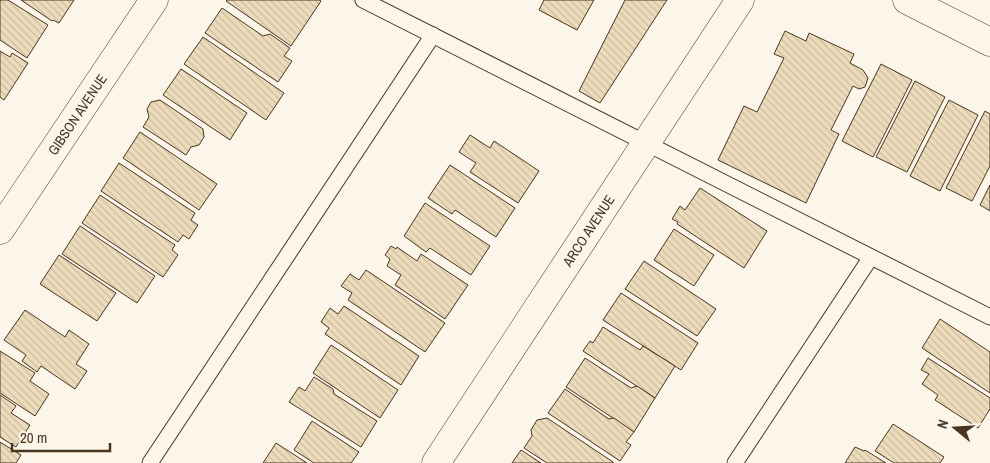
<svg xmlns="http://www.w3.org/2000/svg" width="990" height="463" viewBox="0 0 990 463" font-family="'Archivo Narrow',sans-serif">
<style>
.building{fill:url(#building-back-hatch);stroke:#4a3520}
.lines{fill:none;stroke-linecap:round;stroke-linejoin:round}
.service-casing{stroke:#4a3520;stroke-width:17}
.minor-casing{stroke:#4a3520;stroke-width:29}
.tertiary-casing{stroke:#4a3520;stroke-width:29}
.service{stroke:#fbf6e9;stroke-width:15}
.minor{stroke:#fbf6e9;stroke-width:28}
.tertiary{stroke:#fbf6e9;stroke-width:28}
.labels{text-anchor:middle;dominant-baseline:central;stroke-width:4;stroke-linejoin:round;paint-order:stroke}
.street-label{font-size:14px;fill:#4a3520;stroke:#fbf6e9}
</style>
<defs>
<pattern id="building-back-hatch" width="6" height="6" patternUnits="userSpaceOnUse" patternTransform="scale(1.25)"><rect width="6" height="6" fill="#ecdcbc"/><path d="M-1 5l2 2M0 0l6 6M5-1l2 2" fill="none" stroke="#ccbda1"/></pattern>
</defs>
<rect width="100%" height="100%" fill="#fbf6e9"/>
<g class="building">
<polygon points="0,0 8,0 48,25 27,58 0,40"/>
<polygon points="21,0 74,0 59,23 53,20 52,21"/>
<polygon points="227,0 319,0 321,1 291,46 226,1"/>
<polygon points="544,0 594,0 577,30 539,10"/>
<polygon points="625,0 667,0 600,103 579,91"/>
<polygon points="222,8 263,36 270,34 290,48 284,56 292,61 278,82 205,33"/>
<polygon points="785,31 806,41 809,33 854,54 850,63 863,70 868,78 865,87 859,89 853,86 831,130 839,134 806,203 718,160 744,106 757,112 784,58 774,54"/>
<polygon points="203,37 284,93 266,120 184,64"/>
<polygon points="0,51 10,57 12,53 28,63 4,100 0,97"/>
<polygon points="881,64 912,80 873,157 842,141"/>
<polygon points="181,69 247,113 230,140 163,95"/>
<polygon points="915,81 945,97 907,172 876,157"/>
<polygon points="160,100 203,129 204,137 199,145 191,147 186,155 143,127 149,117 147,109 151,102"/>
<polygon points="949,100 978,115 940,191 910,176"/>
<polygon points="985,111 990,114 990,166 972,201 946,188"/>
<polygon points="140,132 217,184 199,210 123,158"/>
<polygon points="470,135 490,148 494,141 539,171 518,203 470,172 476,163 459,152"/>
<polygon points="119,163 195,213 191,220 198,225 189,239 183,235 178,242 101,191"/>
<polygon points="450,165 515,208 496,237 455,210 452,214 428,198"/>
<polygon points="990,185 990,211 980,205"/>
<polygon points="700,188 767,231 744,268 677,224 678,222 672,219 680,206 685,210"/>
<polygon points="100,195 175,245 172,250 178,255 163,277 82,223"/>
<polygon points="425,203 490,246 471,275 430,248 426,252 404,236"/>
<polygon points="80,226 155,276 137,303 62,254"/>
<polygon points="674,229 714,255 694,286 654,260"/>
<polygon points="391,246 396,249 397,247 417,261 421,254 468,285 445,319 395,285 401,275 387,266 390,259 385,255"/>
<polygon points="59,255 116,293 97,321 40,284"/>
<polygon points="644,261 716,309 697,336 625,289"/>
<polygon points="366,270 445,323 425,352 348,300 352,293 341,286 350,274 359,280"/>
<polygon points="621,293 698,343 681,370 603,320"/>
<polygon points="344,306 419,356 401,385 325,334 329,328 321,322 330,308 338,314"/>
<polygon points="25,310 65,337 69,330 89,344 76,364 87,371 75,389 41,366 37,372 22,361 26,355 4,340"/>
<polygon points="940,319 990,352 990,393 922,348"/>
<polygon points="603,327 640,350 643,346 675,366 655,398 583,351 590,341 593,343"/>
<polygon points="331,345 398,390 380,418 313,373"/>
<polygon points="0,351 35,373 30,381 49,394 35,416 0,393"/>
<polygon points="585,358 631,388 637,386 655,398 634,432 566,387"/>
<polygon points="928,358 990,398 990,409 978,428 935,400 938,395 922,384 929,374 921,370"/>
<polygon points="314,377 333,389 334,394 377,421 361,447 289,402 299,387 305,391"/>
<polygon points="565,389 609,419 614,418 634,432 626,442 631,445 620,461 548,413"/>
<polygon points="0,395 16,406 11,413 30,425 16,447 0,437"/>
<polygon points="547,418 613,462 613,463 547,463 524,448 532,436 531,430 537,420"/>
<polygon points="312,421 359,452 351,463 314,463 294,450"/>
<polygon points="893,424 944,457 940,463 894,463 875,451"/>
<polygon points="0,442 21,455 16,463 0,463"/>
<polygon points="276,443 307,463 263,463"/>
<polygon points="855,447 864,451 865,450 886,463 845,463"/>
<polygon points="521,450 541,463 512,463"/>
</g>
<g class="lines">
<defs>
<g id="service">
<polyline points="363,0 990,317"/>
<polyline points="150,463 433,35"/>
<polyline points="735,463 871,257"/>
</g>
<g id="minor">
<path id="s1" d="M0 230 154 0"/>
<path id="s2" d="M436 463 740 0"/>
</g>
<polyline id="tertiary" points="907,0 990,42"/>
</defs>
<use href="#service" class="service-casing"/>
<use href="#minor" class="minor-casing"/>
<use href="#tertiary" class="tertiary-casing"/>
<use href="#service" class="service"/>
<use href="#minor" class="minor"/>
<use href="#tertiary" class="tertiary"/>
</g>
<g class="labels">
<g class="street-label">
<text stroke="none"><textPath href="#s1" startOffset="139">GIBSON AVENUE</textPath></text>
<text stroke="none"><textPath href="#s2" startOffset="278">ARCO AVENUE</textPath></text>
</g>
</g>
<g transform="translate(955 428) rotate(288)" stroke="#fbf6e9" stroke-width="4" paint-order="stroke">
<path d="M0-4L9 19L0 12L-9 19Z" fill="#4a3520"/>
<text y="-8" font-size="14" font-weight="bold" text-anchor="middle" fill="#4a3520">N</text>
</g>
<path d="M12 443v8h98v-8" fill="none" stroke="#4a3520" stroke-width="2.5"/>
<text x="20" y="443" font-size="15" fill="#4a3520" stroke="#fbf6e9" stroke-width="4" paint-order="stroke">20 m</text>
</svg>
